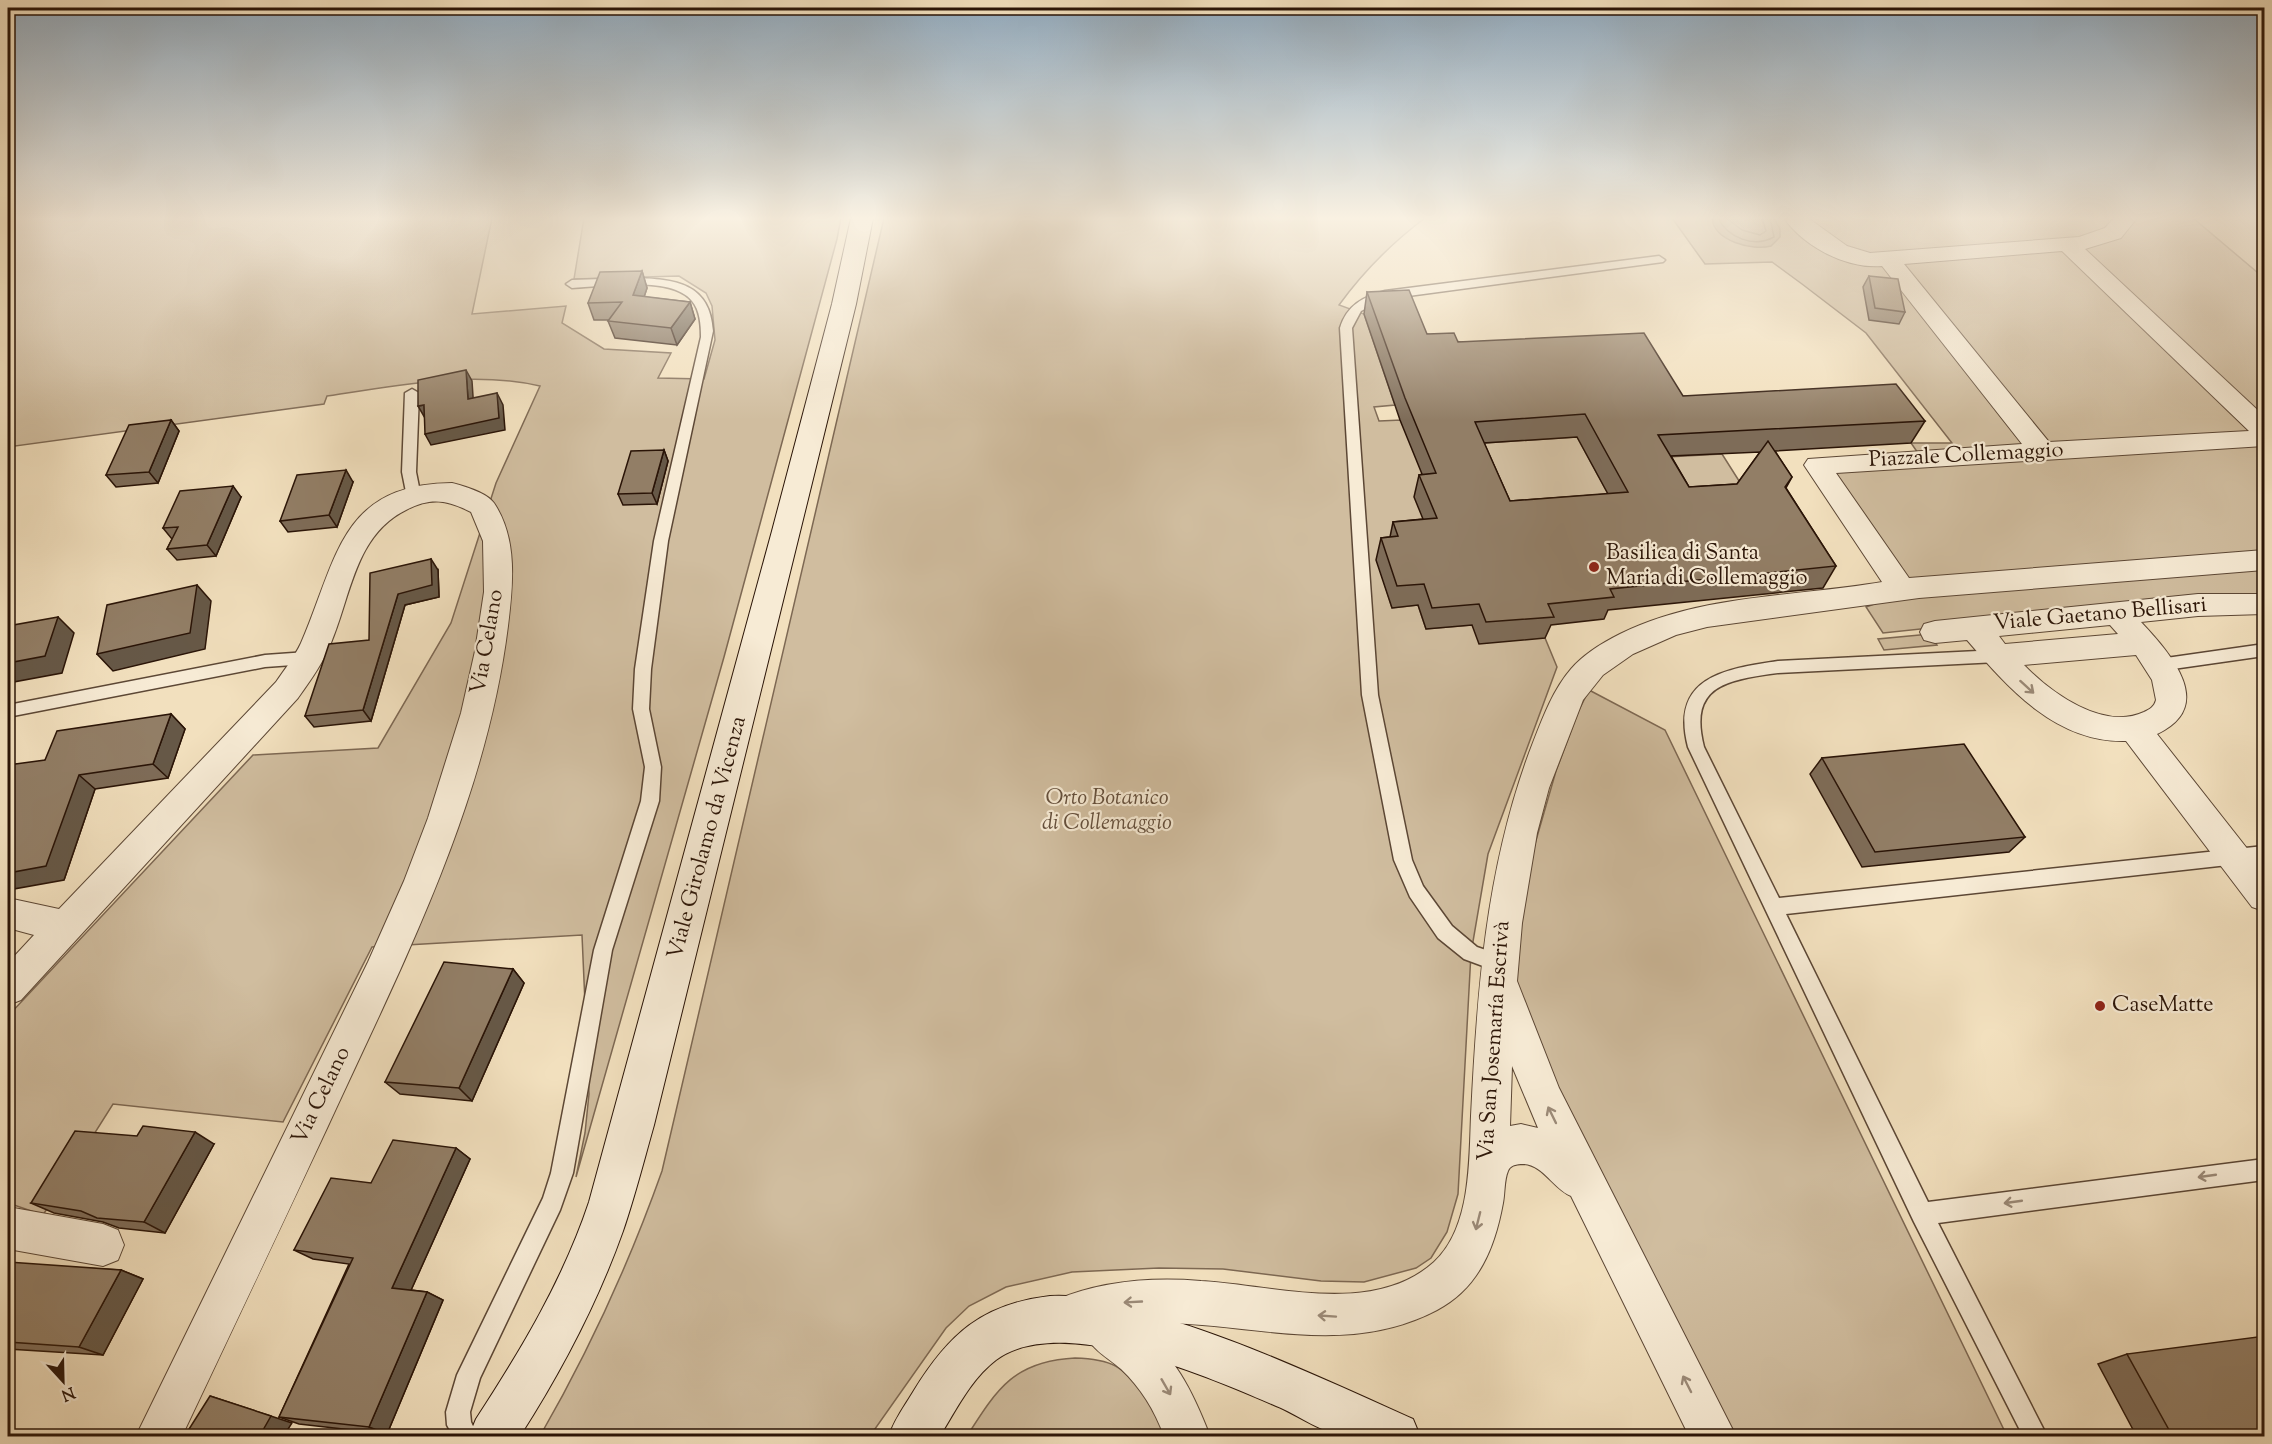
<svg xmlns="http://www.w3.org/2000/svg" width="2272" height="1444" viewBox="0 0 2272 1444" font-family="'Sorts Mill Goudy',serif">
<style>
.green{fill:#d0bd9f;stroke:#7d6853;stroke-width:1.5}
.water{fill:#ae9b80;stroke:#796550;stroke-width:1.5}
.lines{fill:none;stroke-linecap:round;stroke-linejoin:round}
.shore{stroke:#6c5844;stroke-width:1.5}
.lane-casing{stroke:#5c4735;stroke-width:3}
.street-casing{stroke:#5c4735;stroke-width:2}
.secondary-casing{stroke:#2a1407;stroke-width:2}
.lane{fill:#f7ebd5;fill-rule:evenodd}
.street{fill:#f7ebd5;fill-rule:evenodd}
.secondary{fill:#f7ebd5;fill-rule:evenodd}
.wall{fill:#7e6c58;stroke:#2a1407;stroke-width:1.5;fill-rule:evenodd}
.shaded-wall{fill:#665847;stroke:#2a1407;stroke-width:1.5}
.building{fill:#927e66;stroke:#2a1407;stroke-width:1.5;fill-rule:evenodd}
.oneway{stroke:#9b8a78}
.poi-dot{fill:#8f2418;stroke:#f7ebd5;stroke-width:2}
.labels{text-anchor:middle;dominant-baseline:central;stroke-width:4.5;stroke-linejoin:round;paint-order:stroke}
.street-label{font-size:22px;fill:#2a1407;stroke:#f7ebd5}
.poi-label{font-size:22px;fill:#2a1407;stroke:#f7ebd5;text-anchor:start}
.park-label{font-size:22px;font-style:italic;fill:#644f3c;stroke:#f7ebd5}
</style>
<rect width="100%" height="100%" fill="#f2e0be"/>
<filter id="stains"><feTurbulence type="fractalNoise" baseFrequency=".00333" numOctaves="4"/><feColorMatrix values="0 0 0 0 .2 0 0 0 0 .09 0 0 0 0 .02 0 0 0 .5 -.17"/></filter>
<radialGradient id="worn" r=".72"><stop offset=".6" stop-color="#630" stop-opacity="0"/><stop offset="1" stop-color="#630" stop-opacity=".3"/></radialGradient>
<g class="green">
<path d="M8 218H492L472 314 566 306 562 323 604 349 671 353 658 378 704 379 715 340 712 306 706 293 679 276 574 279 584 218H841L837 239 724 657 576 1177 585 1133 589 1094 582 935 372 947 283 1122 113 1104 43 1215 8 1203V1016L253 755 378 748 451 623 496 483 540 386C470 370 397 386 327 396L324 404 8 447Z"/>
<path d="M884 218H1425C1393 242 1363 272 1339 305L1364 314 1395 405 1374 407 1379 421 1402 420 1431 495V540L1377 560 1392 608 1418 605 1426 629 1472 625 1545 638 1557 667 1488 854 1471 953 1458 1194 1447 1232 1431 1258 1416 1268 1364 1282 1321 1281 1223 1269 1159 1268 1072 1272 1006 1287 969 1306 946 1328 870 1436H540C589 1351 629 1264 662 1171Z"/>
<polygon points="1672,218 2193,218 2264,278 2264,435 1920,456 1911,443 1952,443 1866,333 1802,284 1772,262 1705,264"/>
<polygon points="1577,437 1619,514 1503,523 1469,444"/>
<polygon points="2264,441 2264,556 1905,585 1825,468"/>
<polygon points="1722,454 1741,484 1679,509 1649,458"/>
<polygon points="2264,563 2264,596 2221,597 1883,633 1866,607 1905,593"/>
<polygon points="1930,634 1937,645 1884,650 1878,639"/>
<polygon points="1589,690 1665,730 2007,1436 1734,1436 1607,1194 1558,1089 1513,975 1526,875 1556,771 1578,712"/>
<path d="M1075 1358C1112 1359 1123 1366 1145 1396 1154 1409 1162 1421 1168 1436H967C997 1389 1014 1361 1075 1358Z"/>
</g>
<path class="water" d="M1712 218H1774L1780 229V237L1771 246C1752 251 1714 241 1712 218Z"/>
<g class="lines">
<g class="shore">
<path d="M1718 218C1728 238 1754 248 1774 237L1770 218"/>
<polyline points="1726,218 1742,230 1760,235 1766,231 1762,218"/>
</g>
<defs>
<g id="lane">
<path d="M1659 256 1665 260 1663 262 1386 299 1361 311 1352 328 1378 695 1412 860 1423 886 1452 926 1477 947 1506 957 1509 963 1506 969 1499 972 1464 959 1438 938 1410 897 1394 860 1362 695 1340 328C1347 305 1363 297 1385 291Z"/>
<path d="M634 278C675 279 710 283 713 331L668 541 651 669 649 709 661 767 659 801 612 950 573 1173 560 1210 480 1378 470 1412 471 1422 478 1436H453L447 1425 446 1412 457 1375 543 1198 551 1173 594 950 641 801 645 767 633 709 635 669 654 541 701 337C701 325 700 310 692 301 671 275 602 287 572 288L566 284 572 280Z"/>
<polygon points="412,389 419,393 416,472 421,497 414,502 407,497 402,472 405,393"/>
<polygon points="2264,644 2264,656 2159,671 2151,665 2159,659"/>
<path d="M1998 650 2006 656 1998 662 1778 673C1727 680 1688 685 1704 747L1779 898 2264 846V861L1786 914 1928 1202 2264 1159V1180L1938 1223 2047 1436H2023L1914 1222 1688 747C1670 678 1723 669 1778 661Z"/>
<polygon points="307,652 315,658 307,664 265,667 8,717 8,705 265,655"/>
</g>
<g id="street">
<path d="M1784 218H1808L1847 246 1870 253 2079 237 2105 228 2114 218H2137L2121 238 2085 249 2264 416V446L1836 473 1909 578 2264 550V570L1919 598 1707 627 1676 635 1633 654 1603 675 1583 700 1549 788 1537 833 1522 923 1517 981 1559 1088 1736 1436H1689L1571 1196C1553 1189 1544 1165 1523 1164 1517 1164 1510 1165 1508 1171 1504 1180 1505 1193 1503 1203 1495 1247 1479 1288 1437 1310 1338 1362 1238 1316 1133 1324 1174 1352 1193 1392 1210 1436H1164C1155 1411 1141 1388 1121 1369 1106 1356 1093 1351 1085 1333L1071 1337 1056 1330 1049 1315 1056 1300C1101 1281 1152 1277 1201 1281 1274 1285 1373 1317 1434 1262 1471 1228 1469 1162 1471 1116 1477 992 1486 870 1529 753 1540 725 1551 692 1571 669 1584 654 1602 643 1620 634 1701 594 1794 597 1882 582L1804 465 1808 459 2022 444 1882 266C1847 269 1804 247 1784 218ZM2062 251 2249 431 2049 442 1904 264ZM1512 1066 1538 1128 1521 1124 1510 1126Z"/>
<path d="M452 483C464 486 487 493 494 503 518 539 513 585 508 626 486 804 402 965 328 1126 280 1230 231 1333 182 1436H136L368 962 404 881 428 818 461 713 475 651 484 592 483 541 471 512C447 500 431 497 406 510 355 535 351 596 331 643 323 663 310 681 298 698L21 1000 8 1005V963L34 935 8 928V898L59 909 276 682C285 669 295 656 301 643 337 561 339 484 452 483Z"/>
<path d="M2198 594H2264V614L2198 616 2141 622C2171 654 2217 706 2157 734L2264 870V911L2252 907 2126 741C2056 743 2008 688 1967 640L1935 643 1924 640 1920 632 1924 624 1935 621ZM2110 625 2118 634 2005 644 1999 636ZM2136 655 2152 680 2156 700C2154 707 2150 709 2144 712 2103 731 2051 693 2024 665Z"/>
<polygon points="8,1207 103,1224 118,1230 124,1245 118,1260 103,1266 8,1249"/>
</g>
<g id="secondary">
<path d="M851 218H873L856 304 654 1125C644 1160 635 1196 623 1231 597 1304 561 1372 520 1436H469L476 1419C521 1350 563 1280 589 1202L772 531 832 304Z"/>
<path d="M1050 1296C1082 1294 1110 1303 1140 1311 1235 1337 1324 1379 1413 1419L1420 1436C1404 1438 1359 1440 1343 1436 1322 1432 1300 1417 1281 1408 1213 1379 1062 1311 996 1360 971 1379 956 1410 940 1436H889C894 1420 904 1407 913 1392 948 1335 981 1304 1050 1296Z"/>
</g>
</defs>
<use href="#lane" class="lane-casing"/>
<use href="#street" class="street-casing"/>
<use href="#secondary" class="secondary-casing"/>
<use href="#lane" class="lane"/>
<use href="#street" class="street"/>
<use href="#secondary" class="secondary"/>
</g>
<g class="wall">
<polygon points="642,271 647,288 644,297 690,302 695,319 677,345 615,338 608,321 609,320 594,320 588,303"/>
<polygon points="1869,276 1905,312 1899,324 1869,320 1863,287"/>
<path d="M1367 292 1427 334 1683 396 1925 421 1911 443 1775 451 1792 477 1786 488 1836 566 1823 588 1608 610 1604 619 1551 625 1545 638 1479 644 1472 625 1426 629 1418 605 1392 608 1376 560 1381 538 1390 537 1393 522 1423 519 1414 497 1419 475 1422 474 1400 420 1364 314ZM1577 437 1608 494 1510 501 1484 443ZM1760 452 1737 484 1689 487 1671 456Z"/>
<polygon points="171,420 179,431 158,483 116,487 106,475"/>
<polygon points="664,450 668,461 657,504 623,505 618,494"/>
<polygon points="353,482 337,527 288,532 280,521"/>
<polygon points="241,497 216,556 177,560 167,549 172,539 163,528"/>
<polygon points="438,570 439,597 405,605 371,721 314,727 305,716 369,640"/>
<polygon points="171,714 185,729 168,778 95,789 64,880 45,760"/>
<polygon points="1822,758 2025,837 2009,852 1862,867 1810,774"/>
<polygon points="513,969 524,983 472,1101 400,1094 385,1082"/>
<polygon points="214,1144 165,1233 119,1228 103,1222 54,1213 31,1203"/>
<polygon points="456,1148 470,1159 411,1290 427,1292 443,1300 387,1434 299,1424 279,1417 349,1264 313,1259 294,1250 371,1183"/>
<polygon points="8,1264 121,1270 143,1279 103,1355 8,1349"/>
<polygon points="2127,1354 2265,1437 2137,1437 2098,1364"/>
</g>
<g class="shaded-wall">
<polygon points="642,271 647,288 639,312 633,295"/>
<polygon points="690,302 695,319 677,345 671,328"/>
<polygon points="466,370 472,381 474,411 468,399"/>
<polygon points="497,393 503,405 505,430 431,445 425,434"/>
<polygon points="424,405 425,418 418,406"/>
<polygon points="171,420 179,431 158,483 149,472"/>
<polygon points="664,450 668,461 657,504 652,493"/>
<polygon points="346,470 353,482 337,527 329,515"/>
<polygon points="233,486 241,497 216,556 207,545"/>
<polygon points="431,559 438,570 439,597 405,605 371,721 363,710 398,594"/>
<polygon points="197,585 211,601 205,649 113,671 97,654"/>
<polygon points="58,617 74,633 62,673 8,683 8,663"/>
<polygon points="171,714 185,729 168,778 153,764"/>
<polygon points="79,775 95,789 64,880 8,890 8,873"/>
<polygon points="513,969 524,983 472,1101 459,1088"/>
<polygon points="195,1132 214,1144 165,1233 144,1222"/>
<polygon points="456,1148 470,1159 408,1297 392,1288"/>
<polygon points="121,1270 143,1279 103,1355 79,1347"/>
<polygon points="427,1292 443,1300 387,1434 369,1427"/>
<polygon points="210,1396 292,1423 283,1437 259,1437"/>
</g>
<g class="building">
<polygon points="642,271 633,295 690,302 671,328 608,321 622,302 588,303 600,272"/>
<polygon points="1869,276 1898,279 1905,312 1875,308"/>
<path d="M1409 290 1427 334 1454 333 1458 342 1644 333 1683 396 1896 384 1925 421 1658 435 1689 487 1737 484 1768 441 1792 477 1785 487 1836 566 1610 589 1614 597 1548 604 1554 617 1486 622 1479 604 1432 608 1424 584 1397 586 1381 538 1398 536 1393 522 1437 518 1419 475 1436 473 1405 398 1367 292ZM1585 414 1628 492 1510 501 1475 422Z"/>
<polygon points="466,370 468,399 497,393 499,418 425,434 424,405 418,406 418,380"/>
<polygon points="171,420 149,472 106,475 129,425"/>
<polygon points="664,450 652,493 618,494 631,451"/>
<polygon points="346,470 329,515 280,521 297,475"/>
<polygon points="233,486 207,545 167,549 178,527 163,528 180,491"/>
<polygon points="431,559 432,585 398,594 363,710 305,716 329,644 369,640 370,573"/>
<polygon points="197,585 190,633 97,654 107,605"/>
<polygon points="58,617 45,656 8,663 8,626"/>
<polygon points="171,714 153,764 79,775 46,866 8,873 8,765 45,760 57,731"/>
<polygon points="1964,744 2025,837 1875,852 1822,758"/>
<polygon points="444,962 513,969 459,1088 385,1082"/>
<polygon points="143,1126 195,1132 144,1222 97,1218 81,1211 31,1203 75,1131 137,1136"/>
<polygon points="393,1140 456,1148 392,1288 427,1292 369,1427 279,1417 353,1258 294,1250 331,1178 371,1183"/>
<polygon points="8,1262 121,1270 79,1347 8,1342"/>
<polygon points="2265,1336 2265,1437 2173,1437 2127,1354"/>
<polygon points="210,1396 271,1416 259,1437 184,1437"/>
<polygon points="8,1433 47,1437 8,1437"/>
</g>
<defs><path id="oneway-shaft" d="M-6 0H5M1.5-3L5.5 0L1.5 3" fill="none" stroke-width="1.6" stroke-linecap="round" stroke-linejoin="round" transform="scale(1.5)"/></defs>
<g class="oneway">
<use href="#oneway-shaft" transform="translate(2027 687) rotate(42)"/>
<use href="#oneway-shaft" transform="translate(1552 1115) rotate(-116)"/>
<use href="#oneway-shaft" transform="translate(2207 1176) rotate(172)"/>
<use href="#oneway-shaft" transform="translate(2013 1202) rotate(172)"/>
<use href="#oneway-shaft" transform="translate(1478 1221) rotate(104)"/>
<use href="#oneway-shaft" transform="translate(1133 1302) rotate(177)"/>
<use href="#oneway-shaft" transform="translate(1327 1316) rotate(-176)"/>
<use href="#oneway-shaft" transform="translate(1687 1384) rotate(-117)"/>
<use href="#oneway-shaft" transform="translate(1166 1387) rotate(60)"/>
</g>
<linearGradient id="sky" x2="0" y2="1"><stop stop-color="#91aabe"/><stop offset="0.52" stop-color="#f9f1e2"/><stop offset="1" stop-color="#f9f1e2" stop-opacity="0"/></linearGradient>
<rect width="2272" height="420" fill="url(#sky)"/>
<g class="poi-dot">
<circle cx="1594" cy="567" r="6"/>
<circle cx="2100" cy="1006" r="6"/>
</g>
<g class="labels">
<g class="street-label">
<text transform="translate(1966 456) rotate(-3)">Piazzale Collemaggio</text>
<text transform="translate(2100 615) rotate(-5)">Viale Gaetano Bellisari</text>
<text transform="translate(488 642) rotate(-80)">Via Celano</text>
<text transform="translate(708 838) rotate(-75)">Viale Girolamo da Vicenza</text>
<text transform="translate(1495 1041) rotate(-86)">Via San Josemaría Escrivà</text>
<text transform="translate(322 1096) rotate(-64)">Via Celano</text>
</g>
<g class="poi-label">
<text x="1606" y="554">Basilica di Santa<tspan x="1606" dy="25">Maria di Collemaggio</tspan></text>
<text x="2112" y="1006">CaseMatte</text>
</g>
<g class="park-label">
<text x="1107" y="799">Orto Botanico<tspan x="1107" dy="25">di Collemaggio</tspan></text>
</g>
</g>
<rect width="2272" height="1444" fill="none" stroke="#f2e0be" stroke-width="30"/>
<rect x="9" y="9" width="2254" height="1426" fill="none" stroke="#2a1407" stroke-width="3"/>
<rect x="15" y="15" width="2242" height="1414" fill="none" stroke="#2a1407" stroke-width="1.5"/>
<g transform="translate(63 1381) rotate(158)" stroke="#f7ebd5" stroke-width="4.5" paint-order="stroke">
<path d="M0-4.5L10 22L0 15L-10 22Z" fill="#2a1407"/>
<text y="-9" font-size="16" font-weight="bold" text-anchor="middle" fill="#2a1407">N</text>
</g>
<rect width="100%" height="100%" filter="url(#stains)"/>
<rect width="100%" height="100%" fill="url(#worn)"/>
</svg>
